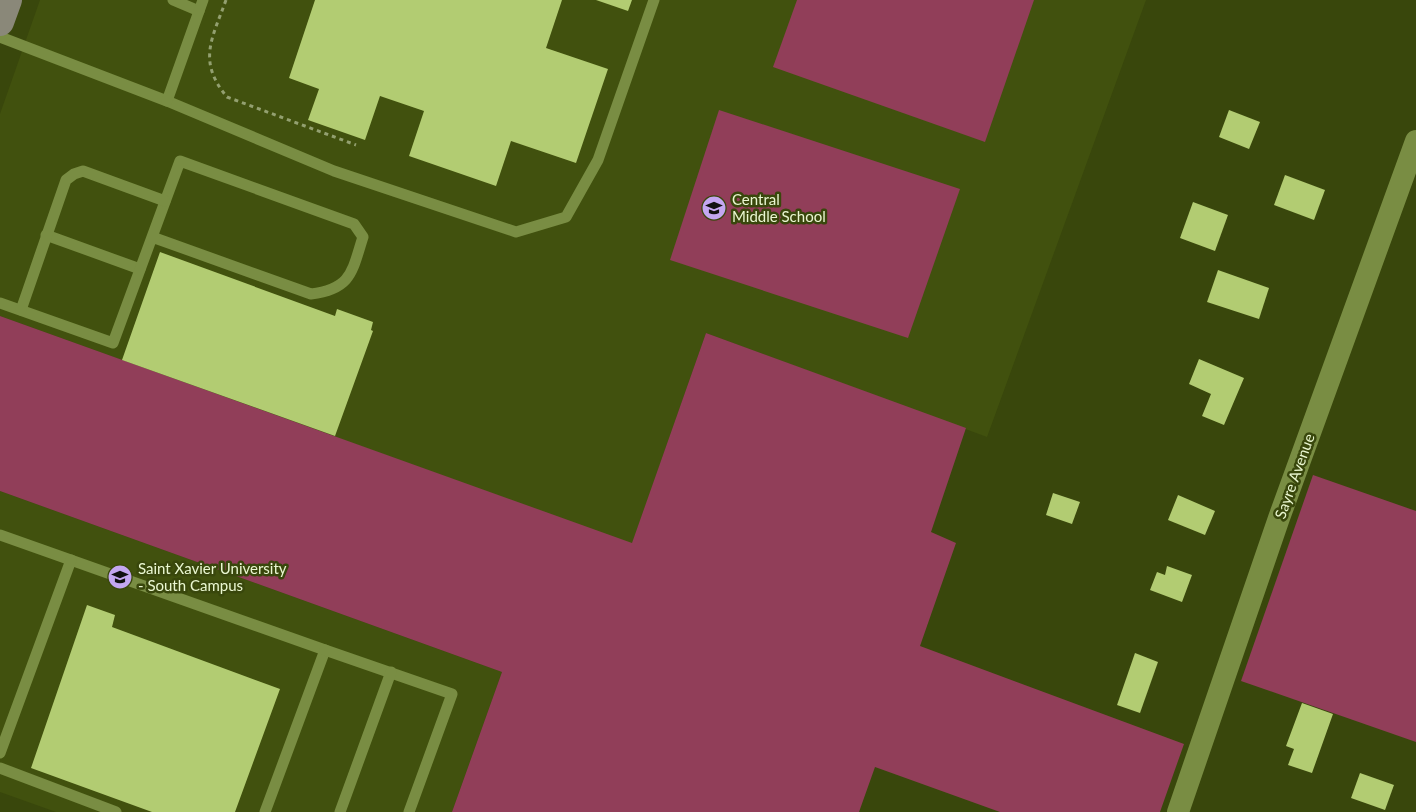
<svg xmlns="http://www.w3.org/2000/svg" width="1416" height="812" viewBox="0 0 1416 812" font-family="Lato,sans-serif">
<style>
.built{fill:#41510e}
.green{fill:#913e59}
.building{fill:#b2cc72}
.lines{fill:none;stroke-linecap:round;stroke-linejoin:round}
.path{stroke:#93a070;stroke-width:3;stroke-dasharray:4 4;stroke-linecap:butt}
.lane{stroke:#798d43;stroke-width:11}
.street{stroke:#798d43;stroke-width:22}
.secondary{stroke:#8a8879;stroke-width:28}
.labels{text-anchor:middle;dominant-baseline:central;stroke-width:5;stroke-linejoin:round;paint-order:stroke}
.poi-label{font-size:15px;fill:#eaf7d1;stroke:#39470c;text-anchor:start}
.street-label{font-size:15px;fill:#eaf7d1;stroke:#39470c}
</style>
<rect width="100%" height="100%" fill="#39470c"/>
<g class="built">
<polygon points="40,0 1146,0 987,437 706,333 632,544 0,316 0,114"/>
<polygon points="0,491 502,672 452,812 56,812 0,792"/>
</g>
<g class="green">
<polygon points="797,0 1034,0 985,142 773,67"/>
<polygon points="719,110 960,189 908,338 670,260"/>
<polygon points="0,316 632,543 706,333 966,428 931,532 956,543 920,646 1184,744 1160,812 1000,812 875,767 859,812 452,812 502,672 0,491"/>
<polygon points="1313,475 1416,511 1416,742 1241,681"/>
</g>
<g class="building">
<polygon points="315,0 562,0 546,48 608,69 576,163 511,141 496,186 409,156 424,111 380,96 365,140 308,120 319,89 289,78"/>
<polygon points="596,0 632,0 628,11"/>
<polygon points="1229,110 1260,122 1249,149 1219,137"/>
<polygon points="1285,175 1325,190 1314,220 1274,205"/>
<polygon points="1193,202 1228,215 1215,251 1180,238"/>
<polygon points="160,252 335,316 337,309 373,322 371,330 373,331 335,436 122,360"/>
<polygon points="1218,270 1269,288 1259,319 1207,302"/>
<polygon points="1199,359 1244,378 1224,425 1202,416 1211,394 1189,384"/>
<polygon points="1053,493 1080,502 1072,524 1046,515"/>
<polygon points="1178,495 1215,511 1205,535 1168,520"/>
<polygon points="1167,566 1192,575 1182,602 1150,590 1157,572 1165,575"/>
<polygon points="87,605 115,615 112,627 280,689 235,812 152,812 31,768"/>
<polygon points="1135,653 1158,662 1140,713 1117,705"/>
<polygon points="1302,703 1333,714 1312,773 1288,765 1294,749 1286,746"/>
<polygon points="1360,773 1394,785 1385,810 1351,798"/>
</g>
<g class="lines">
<path class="path" d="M226 0C212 39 197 61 227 97L356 145"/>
<g class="lane">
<polyline points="173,0 199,11"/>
<polyline points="0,37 167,101 334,171 516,232 566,217 598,160 654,0"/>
<polyline points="167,101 203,0"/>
<polyline points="46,235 140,269"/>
<path d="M0 303 113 343 180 161 354 224 363 237C352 271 352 289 311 294L152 237"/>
<polyline points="21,310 66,180 74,174 83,171 165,201"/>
<polyline points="0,535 325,650 265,812"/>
<polyline points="325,650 452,694 409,812"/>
<polyline points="0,753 71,560"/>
<polyline points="0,768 116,812"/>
<polyline points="340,812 391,672"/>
</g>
<polyline class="street" points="1178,812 1279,518 1416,141"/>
<polyline class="secondary" points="0,22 8,0"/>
</g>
<defs>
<symbol id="school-disc" viewBox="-11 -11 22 22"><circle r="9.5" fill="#c4a7f1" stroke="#39470c"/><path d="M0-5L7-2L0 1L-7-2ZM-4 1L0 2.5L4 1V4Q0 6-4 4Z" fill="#111"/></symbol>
<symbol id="university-disc" viewBox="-11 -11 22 22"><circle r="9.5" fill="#c4a7f1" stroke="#39470c"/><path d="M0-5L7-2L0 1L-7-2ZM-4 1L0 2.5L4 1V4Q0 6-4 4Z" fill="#111"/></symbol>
</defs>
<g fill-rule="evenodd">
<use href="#school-disc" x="700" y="194" width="28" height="28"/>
<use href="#university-disc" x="106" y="563" width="28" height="28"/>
</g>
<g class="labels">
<g class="poi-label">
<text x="732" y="199">Central<tspan x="732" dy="17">Middle School</tspan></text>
<text x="138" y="568">Saint Xavier University<tspan x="138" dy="17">- South Campus</tspan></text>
</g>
<g class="street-label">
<text transform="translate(1294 476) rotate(-70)">Sayre Avenue</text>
</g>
</g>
</svg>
